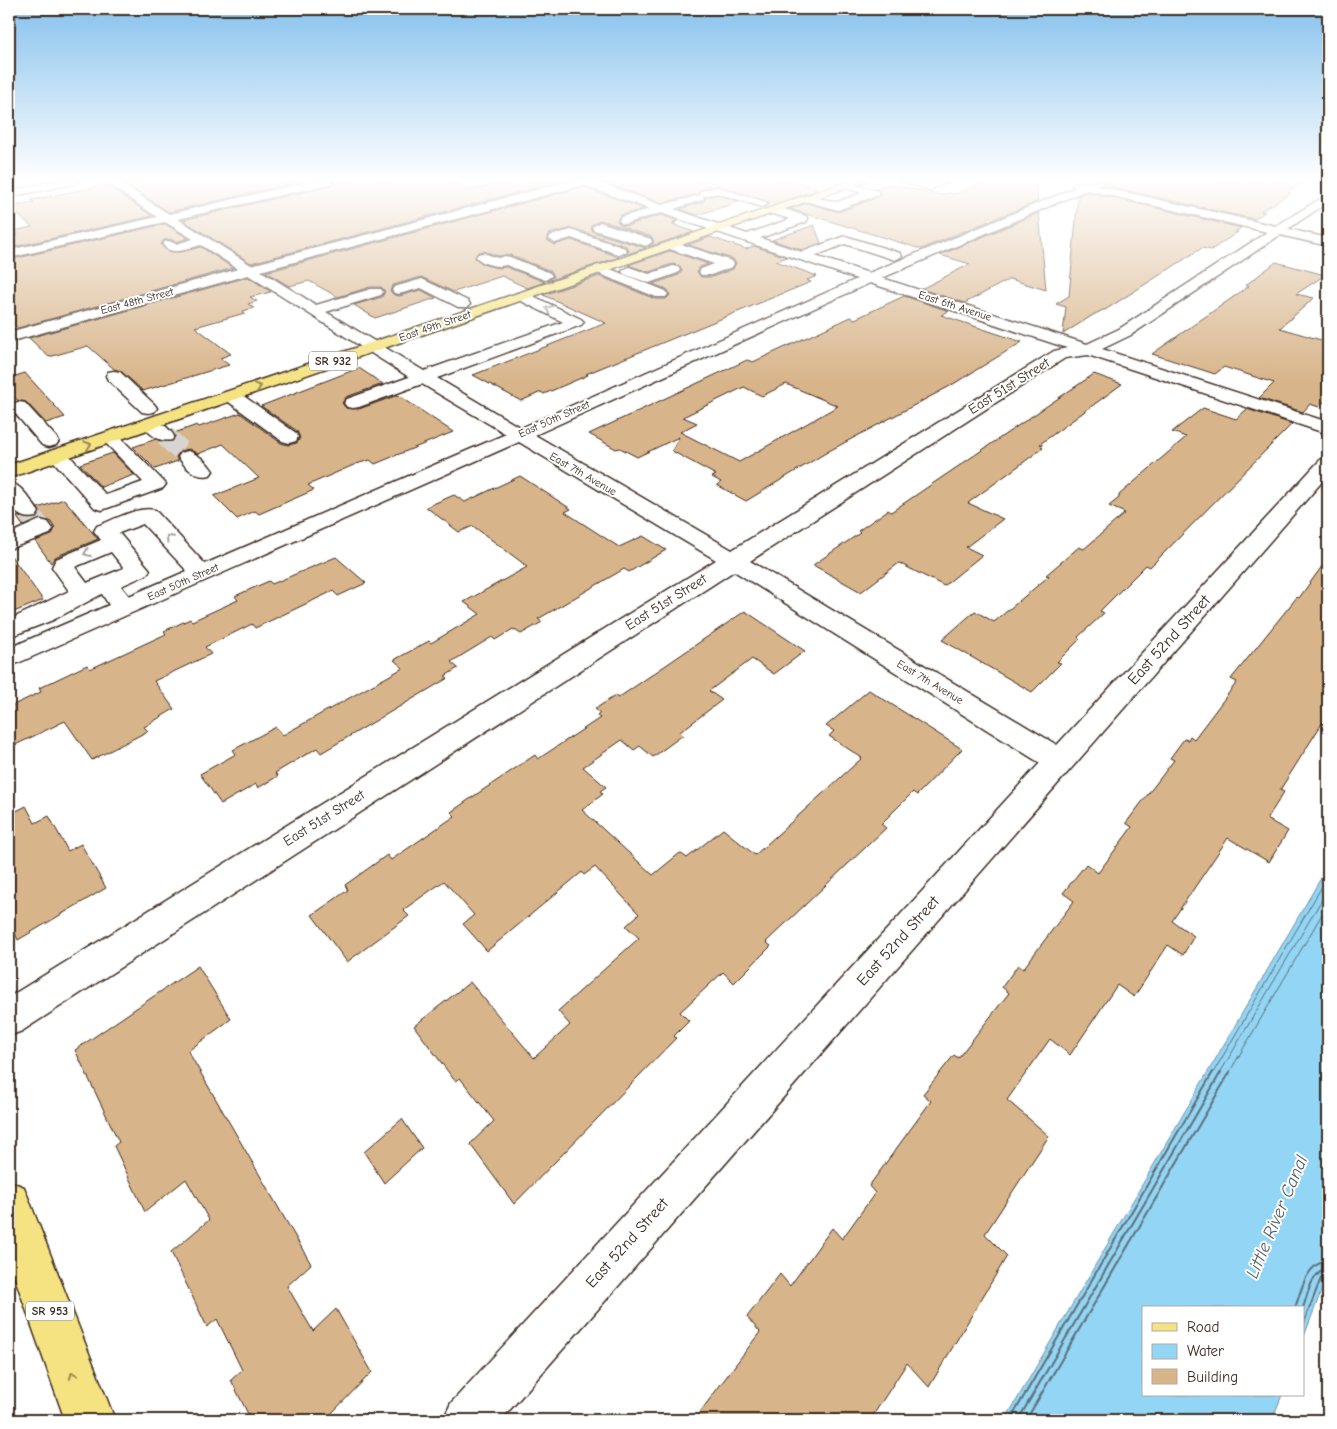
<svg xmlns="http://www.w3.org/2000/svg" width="1337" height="1429" viewBox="0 0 1337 1429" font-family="'Comic Neue',sans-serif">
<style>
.water{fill:#93d5f5;stroke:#70919f}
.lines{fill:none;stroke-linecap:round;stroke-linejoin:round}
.shore-far1{stroke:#5e6e74;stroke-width:1}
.shore{stroke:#5e6e74;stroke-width:2}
.building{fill:#d8b48a;stroke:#3b2a1e;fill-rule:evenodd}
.minor-tunnel{stroke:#d8d4d2;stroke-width:21;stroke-dasharray:21 10;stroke-linecap:butt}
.minor-casing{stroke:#3b2a1e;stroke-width:3}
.major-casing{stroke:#3b2a1e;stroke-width:3}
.minor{fill:#fff;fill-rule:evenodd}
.major{fill:#f5e382;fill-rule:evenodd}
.oneway{stroke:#a79f9a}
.oneway2{stroke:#988650}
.labels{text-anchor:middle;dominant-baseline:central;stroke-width:4;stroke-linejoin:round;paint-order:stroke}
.far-street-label{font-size:11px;fill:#3b2a1e;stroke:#fff}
.shield{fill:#fff;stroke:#766a62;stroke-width:1}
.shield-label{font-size:12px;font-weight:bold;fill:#3b2a1e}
.street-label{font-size:14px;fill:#3b2a1e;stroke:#fff}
.near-street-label{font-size:16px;fill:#3b2a1e;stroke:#fff}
.near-water-label{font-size:18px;font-style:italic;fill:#555d5e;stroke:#fff}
</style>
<rect width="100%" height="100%" fill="#fff"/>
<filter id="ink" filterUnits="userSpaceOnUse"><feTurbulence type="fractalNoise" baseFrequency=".02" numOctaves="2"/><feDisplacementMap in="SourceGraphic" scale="10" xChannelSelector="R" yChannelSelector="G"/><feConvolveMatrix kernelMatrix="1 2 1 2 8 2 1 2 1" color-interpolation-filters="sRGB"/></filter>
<g filter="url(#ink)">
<polygon class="water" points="1328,866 1328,1273 1303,1339 1303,1308 1143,1308 1143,1395 1282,1395 1272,1420 1005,1420"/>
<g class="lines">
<g class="shore-far1">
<polyline points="1213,1073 1328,876"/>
<polyline points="1220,1073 1328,889"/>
<polyline points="1229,1073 1328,904"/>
</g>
<g class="shore">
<path d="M1295 1308C1302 1289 1305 1265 1328 1260"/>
<path d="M1303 1308C1308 1293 1311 1273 1328 1268"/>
<polyline points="1303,1325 1321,1278 1328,1274"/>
<polyline points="1010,1420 1213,1072"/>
<polyline points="1018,1420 1221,1072"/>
<polyline points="1026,1420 1230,1072"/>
</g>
</g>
<g class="building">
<polygon points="336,181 448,181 471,190 501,183 505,184 516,181 561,181 251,263 183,220 329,186"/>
<polygon points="601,181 795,181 821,189 774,204 717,185 701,189 698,194 662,203"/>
<polygon points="988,181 1034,181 1036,183 1038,201 921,249 790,209 807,203 839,212 878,197 881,193 875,188 888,184 942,195 948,193 954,194"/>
<polygon points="1107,181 1306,181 1287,192 1291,193 1261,211 1265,212 1254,219 1102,185"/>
<polygon points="121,182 121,181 302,181 169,212"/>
<polygon points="106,185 152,216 9,248 9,237 18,235 14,231 32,227 9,207 34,202 31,200"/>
<polygon points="583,187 644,209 620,215 617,221 621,225 626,226 661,215 678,221 673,222 676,223 672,224 694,232 648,247 654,243 652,237 601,220 591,225 593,232 646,248 623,255 629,251 626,246 572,228 549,234 547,240 554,245 571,240 619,257 547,281 554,276 551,271 510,255 498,256 484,251 478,252 475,258 485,265 498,268 506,267 545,282 527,288 502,276 454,292 421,277 393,285 390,291 394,295 399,296 421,290 436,298 375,318 354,305 382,297 385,291 381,287 370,287 338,297 309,281 289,286 266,272"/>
<polygon points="1087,192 1241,228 1235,232 1238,232 1211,250 1202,248 1105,310 1103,310 1093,315 1063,334 1066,307 1056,304 1069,296 1078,196"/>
<polygon points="717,195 739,202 697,215 680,209 703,202 706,197"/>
<polygon points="1039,213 1046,290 1010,279 965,303 921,289 970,264 940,255"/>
<polygon points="165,224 188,238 176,242 170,239 164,240 161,244 166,250 181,252 201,247 233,268 18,328 9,319 9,260"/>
<polygon points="814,225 821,243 802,250 772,240"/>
<polygon points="710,237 746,249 754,246 787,257 776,261 817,276 807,280 811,282 586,374 588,375 544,394 541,392 521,401 473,375 606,323 543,295 599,276 655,299 666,299 670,295 668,290 653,284 679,275 682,271 680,266 672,264 649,272 628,265 670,251 708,264 700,267 697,271 701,277 712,277 733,269 736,263 733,259 688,245"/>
<polygon points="1276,262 1325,275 1296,294 1314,298 1280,328 1328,342 1328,398 1319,407 1310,404 1303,412 1259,398 1274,383 1224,367 1215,374 1152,354 1249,286 1246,285"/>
<polygon points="248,277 271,292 250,297 257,301 248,304 254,308 243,311 245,313 195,327 231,354 220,358 229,365 143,391 121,371 114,369 88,346 49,357 29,338"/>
<path d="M904 296 949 311 941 315 1022 342 950 386 829 451 746 501 717 485 721 482 712 477 716 475 672 451 679 437 637 457 620 448 616 449 589 434 747 360 753 362 851 317 855 319ZM786 384 838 406 739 462 680 432 697 423 683 417 744 387 762 396Z"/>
<polygon points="359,368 383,384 346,397 342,403 346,408 359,409 398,395 453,432 375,464 370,460 356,464 308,485 314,490 259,514 255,511 237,519 214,496 259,478 223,444 198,454 189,449 180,451 176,457 178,461 155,469 133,447 156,439 163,442 172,442 176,437 174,433 197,425 199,427 240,413 281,443 288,445 297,443 300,438 297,431 261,406"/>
<polygon points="25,373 65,417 46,423 26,402 17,400 9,391 9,378"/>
<polygon points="1094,374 1122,384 1040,444 1043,445 1041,447 1043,448 968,503 1003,519 966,547 982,555 944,586 899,563 861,592 813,565 860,533 858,531 888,510 891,512"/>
<polygon points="1203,408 1236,419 1247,409 1292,424 1150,567 1146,565 1100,611 1104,613 1078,637 1080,639 1057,662 1061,663 1032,692 942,640 975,611 994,622 1049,576 1046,575 1079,547 1084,549 1125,513 1109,506 1119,498 1119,495 1186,437 1172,432"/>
<polygon points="113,453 134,475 101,487 80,464"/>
<polygon points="520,476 571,509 565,512 619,547 643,536 666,550 629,572 624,569 538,619 542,622 521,634 513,629 495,640 492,637 451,662 458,668 445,676 448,678 321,753 317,748 275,773 278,776 258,788 256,784 221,804 200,774 236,754 233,750 276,727 283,735 403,668 394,660 429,641 431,643 480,614 464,602 527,567 523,564 524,564 473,526 459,532 426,507 454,495 465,502"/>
<polygon points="64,499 98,539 55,557 51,563 35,541 52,535 55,528 50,521 39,518 23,526 16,516 27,519 36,519 41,513 38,508"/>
<polygon points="9,553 43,600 9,614"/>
<polygon points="336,557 366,583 338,596 333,591 255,628 252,624 205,647 211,654 154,681 174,709 144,727 148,731 92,760 65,721 9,748 9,707 41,692 39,688 87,665 90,669 166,634 164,631 190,619 192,621 238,600 235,596 269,581 272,584"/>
<polygon points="1328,558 1328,714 1280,790 1284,792 1267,819 1288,831 1269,862 1228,838 1172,921 1194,936 1183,955 1168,945 1134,997 1117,985 1070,1055 1050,1039 1007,1100 1049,1136 985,1234 1007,1256 929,1387 907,1363 870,1420 694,1420 760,1332 747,1317 780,1274 790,1286 832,1228 842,1239 875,1193 869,1186 931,1101 923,1094 954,1055 958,1058 1009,993 1002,987 1018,965 1023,969 1074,901 1063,893 1086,864 1098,873 1132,827 1126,823 1174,760 1170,758 1184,739 1188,740 1190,736 1194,739 1237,682 1231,679 1297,597 1299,598"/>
<polygon points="745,611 805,651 774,674 752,659 709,691 722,700 680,732 683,735 653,757 640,746 634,750 622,740 583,767 606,787 600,791 603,794 582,810 653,875 680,853 687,858 723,829 755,855 862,758 829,736 834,731 826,726 869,690 962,749 917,795 913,792 881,824 886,828 766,942 771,946 734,983 723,972 680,1012 689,1021 674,1036 676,1038 514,1204 470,1144 494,1121 460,1078 455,1081 414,1026 470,982 534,1058 570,1025 558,1011 639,938 626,926 639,914 595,867 584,875 582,872 487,951 463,924 474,915 444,881 403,910 409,916 347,962 312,915 348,890 345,885 387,855 391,860 455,816 451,812 474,796 535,755 538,759 600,718 597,716 600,713 595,709 615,696 618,698"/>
<polygon points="26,806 35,823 49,816 68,851 81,844 106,888 18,940 9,920 9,815"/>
<polygon points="198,966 231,1019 188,1051 311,1264 287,1286 313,1331 336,1309 372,1372 325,1420 251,1420 231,1380 242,1370 217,1319 207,1327 171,1252 209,1220 186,1179 145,1212 114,1146 119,1142 75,1050"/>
<polygon points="402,1119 422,1148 384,1183 364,1152"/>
</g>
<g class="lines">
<g class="minor-tunnel">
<polyline points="165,436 188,457"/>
<polyline points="28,512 40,527"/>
</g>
<defs>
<g id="minor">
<polygon points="55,181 79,181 74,184 9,197 9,191"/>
<path d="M104 181H117L169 214 312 181H334L329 184 178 219 251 265 570 181H594L662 205 701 195 699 193 701 191 717 187 766 202 768 204 762 207 717 193 702 196 704 198 702 200 674 209 747 234 790 219 770 213 768 210 774 206 806 216 808 219 806 222 760 238 802 252 845 236 900 253 902 256 895 260 845 244 815 256 869 273 1075 188 1072 185 1078 182 1085 183 1105 181 1097 186 1276 226 1328 194V202L1288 229 1328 238V246L1280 235 1131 335 1102 349 1328 422V434L1088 355 1065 358 750 561 1057 745 1321 459 1328 457V475L501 1420H443L451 1403 1040 763 734 571 22 1031 9 1036V997L716 560 519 442 9 667V648L109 605 102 594 53 620 9 637V620L69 591 52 567 56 559 101 540 94 531 97 526C114 520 137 506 155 510L205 564 506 434 422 384 359 407 353 408 347 407 344 403 347 399 409 377 248 275 9 342V332L238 269 201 245C189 248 172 257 163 245L164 242 169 241 176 244 193 239 165 222 9 258V250L157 217ZM583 185 650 209 621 217 619 220 621 223 625 224 661 213 857 279 521 428 437 378 581 325 584 322 581 319 527 293H517L515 296 517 299 563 322 424 371 326 312 381 295 383 292 381 289H371L316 305 261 271ZM1087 190 1267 232 1119 329 1087 344 882 278ZM870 283 1067 348 1054 351 732 550 535 435ZM143 524 187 571 129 596 121 586 146 575 150 570 119 533ZM111 552 124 568 87 583 75 567Z"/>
<polygon points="902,181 929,183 950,181 930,190"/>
<polygon points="850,183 877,191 879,193 877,195 838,210 805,201 803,199 809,196 837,202 862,193 846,188 844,186 846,184"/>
<polygon points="600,222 651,239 652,242 646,246 594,230 592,227"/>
<polygon points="571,230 625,248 627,251 620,255 571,238 555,243 549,239 550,236"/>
<polygon points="672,241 732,261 734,264 732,267 711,275 701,275 699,272 701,269 714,264 667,248 666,245"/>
<path d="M483 253 498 258 505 256 510 257 550 273 552 276 545 280 506 265C496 268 483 264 476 257L478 254Z"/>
<polygon points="600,265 666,291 668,294 666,297 656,297 595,272 593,269 595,266"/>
<polygon points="673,266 678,267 680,270 678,273 649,283 624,274 622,271 629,267 649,274"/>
<polygon points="422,279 468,301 470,304 468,307 458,307 421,288 399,294 394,293 392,290 394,287"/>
<polygon points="114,371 120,372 154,404 157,408 154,412 148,413 142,412 108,380 106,376 108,372"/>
<polygon points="232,391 238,392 296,433 298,437 296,441 289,443 282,441 226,400 223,396 226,392"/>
<polygon points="19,402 25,403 56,437 59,441 56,445 49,447 42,445 13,411 10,407 13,403"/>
<path d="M151 418C160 421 169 428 174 436L172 440C159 443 149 434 142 424L144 420Z"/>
<polygon points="110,432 117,434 166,484 163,488 102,510 95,508 48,455 51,451 58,449 65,451 106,495 143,482 101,438 103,434"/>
<path d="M188 451C198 454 207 462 213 471L210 475C196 479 186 468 178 457L181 453Z"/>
<path d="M9 482C22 485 31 501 39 512L36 517C12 522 8 499 9 482Z"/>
<polygon points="40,520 48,522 53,529 50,534 9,549 9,534"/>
</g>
<g id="major">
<polygon points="849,181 866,181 9,478 9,465"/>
<polygon points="9,1181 24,1187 115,1420 65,1420 9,1261"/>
</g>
</defs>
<use href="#minor" class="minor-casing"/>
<use href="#major" class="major-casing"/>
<use href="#minor" class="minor"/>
<use href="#major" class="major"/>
</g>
<defs><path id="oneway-chevron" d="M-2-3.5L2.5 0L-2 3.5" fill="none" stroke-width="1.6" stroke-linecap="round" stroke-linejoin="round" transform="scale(1.25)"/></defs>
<g class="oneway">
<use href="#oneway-chevron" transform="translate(549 309) rotate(-155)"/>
<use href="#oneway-chevron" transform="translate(169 538) rotate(-133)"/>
<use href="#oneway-chevron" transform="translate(87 553) rotate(158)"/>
</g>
<g class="oneway2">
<use href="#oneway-chevron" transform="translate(258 387) rotate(-19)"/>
<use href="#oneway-chevron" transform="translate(88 445) rotate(-19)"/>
<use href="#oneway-chevron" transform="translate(73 1375) rotate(-111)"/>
</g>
</g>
<linearGradient id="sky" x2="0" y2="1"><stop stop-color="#86c1ed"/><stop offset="0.47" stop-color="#fff"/><stop offset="1" stop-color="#fff" stop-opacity="0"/></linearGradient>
<rect width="1337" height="382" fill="url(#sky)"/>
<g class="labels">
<g class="far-street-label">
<text transform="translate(137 301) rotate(-15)">East 48th Street</text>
<text transform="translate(955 306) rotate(18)">East 6th Avenue</text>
<text transform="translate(435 326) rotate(-19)">East 49th Street</text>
<text transform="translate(554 419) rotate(-24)">East 50th Street</text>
<text transform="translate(583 474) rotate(30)">East 7th Avenue</text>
<text transform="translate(183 582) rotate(-24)">East 50th Street</text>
<text transform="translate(930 682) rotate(31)">East 7th Avenue</text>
</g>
<g class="shield">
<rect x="309" y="351.5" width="48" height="19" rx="4"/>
<rect x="26" y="1301.5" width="48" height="19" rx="4"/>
</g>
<g class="shield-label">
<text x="333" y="361">SR 932</text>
<text x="50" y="1311">SR 953</text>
</g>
<g class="street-label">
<text transform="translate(1009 386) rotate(-32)">East 51st Street</text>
<text transform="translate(666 602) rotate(-32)">East 51st Street</text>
<text transform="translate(324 818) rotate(-32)">East 51st Street</text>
</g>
<g class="near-street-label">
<text transform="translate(1169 640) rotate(-48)">East 52nd Street</text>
<text transform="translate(898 941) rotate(-48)">East 52nd Street</text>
<text transform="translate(627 1243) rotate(-48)">East 52nd Street</text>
</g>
<g class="near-water-label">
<text transform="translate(1277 1217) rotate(-67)">Little River Canal</text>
</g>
</g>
<rect width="1337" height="1429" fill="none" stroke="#fff" stroke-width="30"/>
<rect x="15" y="15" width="1307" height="1399" fill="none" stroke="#3b2a1e" stroke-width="2" filter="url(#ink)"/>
<rect x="1142" y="1306" width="162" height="90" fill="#ffffff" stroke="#b1aaa5"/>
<rect x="1152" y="1323" width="25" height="8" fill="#f5e382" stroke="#b1aaa5"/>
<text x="1187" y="1332" font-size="15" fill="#3b2a1e">Road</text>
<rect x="1152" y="1344" width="25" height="15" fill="#93d5f5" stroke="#b1aaa5"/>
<text x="1187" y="1356" font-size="15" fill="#3b2a1e">Water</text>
<rect x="1152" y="1369" width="25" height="15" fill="#d8b48a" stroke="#b1aaa5"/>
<text x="1187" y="1382" font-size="15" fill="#3b2a1e">Building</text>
</svg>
